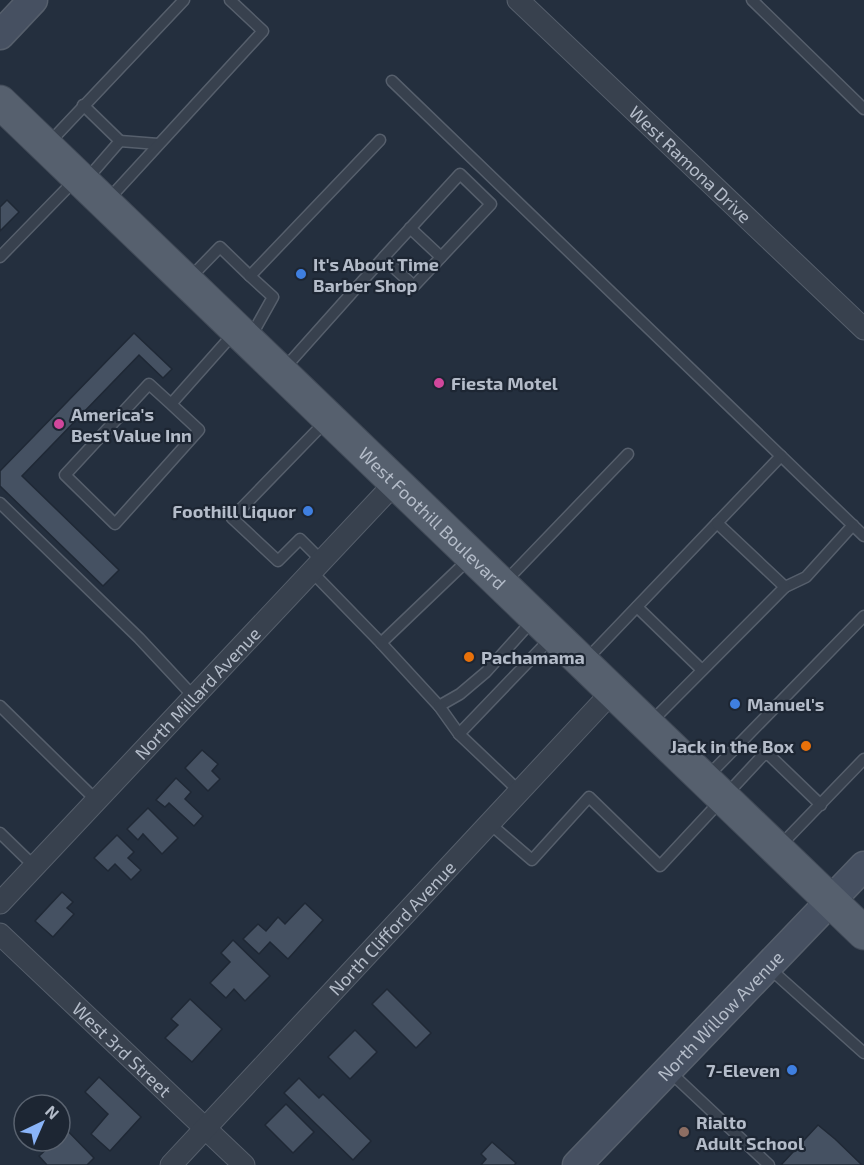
<svg xmlns="http://www.w3.org/2000/svg" width="864" height="1165" viewBox="0 0 864 1165" font-family="'Exo 2',sans-serif">
<style>
.building{fill:#455162;stroke:#1f2835;stroke-width:1.5}
.lines{fill:none;stroke-linecap:round;stroke-linejoin:round}
.lane-casing{stroke:#565f6c;stroke-width:13}
.street-casing{stroke:#565f6c;stroke-width:23}
.secondary-casing{stroke:#565f6c;stroke-width:31}
.primary-casing{stroke:#414a57;stroke-width:35}
.lane{stroke:#38414e;stroke-width:10}
.street{stroke:#38414e;stroke-width:21}
.secondary{stroke:#465061;stroke-width:28}
.primary{stroke:#56606e;stroke-width:33}
.shop-dot{fill:#3f7fe0;stroke:#1d2633;stroke-width:2}
.hotel-dot{fill:#d1479c;stroke:#1d2633;stroke-width:2}
.food-dot{fill:#e8710a;stroke:#1d2633;stroke-width:2}
.education-dot{fill:#8d6e63;stroke:#1d2633;stroke-width:2}
.labels{text-anchor:middle;dominant-baseline:central;stroke-width:4.5;stroke-linejoin:round;paint-order:stroke}
.street-label{font-size:18px;fill:#b4bcc9;stroke:#1d2633}
.poi-label{font-size:18px;font-weight:bold;fill:#b4bcc9;stroke:#1d2633;text-anchor:start}
</style>
<rect width="100%" height="100%" fill="#242f3e"/>
<g class="building">
<polygon points="7,200 19,212 0,231 0,207"/>
<polygon points="134,333 172,369 163,378 139,355 22,476 119,570 103,586 0,486 0,471"/>
<polygon points="202,750 218,764 212,771 220,779 208,791 185,768"/>
<polygon points="176,778 191,792 185,799 203,816 194,826 169,803 165,807 156,800"/>
<polygon points="148,808 178,838 162,854 143,834 138,840 127,829"/>
<polygon points="117,835 134,852 128,858 141,870 131,880 115,864 108,871 94,858"/>
<polygon points="62,892 73,902 67,908 74,914 53,937 35,921"/>
<polygon points="305,903 323,920 288,959 270,942 259,954 243,939 258,924 266,931 278,917 285,924"/>
<polygon points="233,940 270,976 245,1001 234,989 226,998 210,983 230,962 221,953"/>
<polygon points="387,989 431,1033 416,1048 372,1004"/>
<polygon points="190,999 222,1029 192,1062 165,1038 178,1025 171,1019"/>
<polygon points="355,1030 377,1052 350,1079 328,1057"/>
<polygon points="99,1077 141,1117 110,1151 91,1134 108,1114 85,1092"/>
<polygon points="299,1078 319,1098 323,1094 371,1141 353,1160 284,1093"/>
<polygon points="286,1104 314,1132 293,1153 265,1125"/>
<polygon points="60,1123 94,1158 87,1165 47,1165 39,1156 49,1147 44,1141 60,1141"/>
<polygon points="818,1125 835,1139 862,1165 781,1165"/>
<polygon points="492,1142 516,1163 514,1165 481,1165 486,1159 481,1154"/>
</g>
<g class="lines">
<defs>
<g id="lane">
<polyline points="752,0 864,109"/>
<polyline points="392,81 864,536"/>
<polyline points="83,105 120,141 87,179"/>
<polyline points="120,141 158,144"/>
<polyline points="48,144 184,0"/>
<polyline points="107,201 263,31 230,0"/>
<polyline points="410,228 441,257"/>
<polyline points="0,257 75,180"/>
<polyline points="188,280 220,247 250,276"/>
<polyline points="250,338 273,297 250,276 380,140"/>
<polyline points="283,370 383,258 414,286 491,204 460,174 383,258"/>
<polyline points="171,404 199,430 115,524 65,475 149,384 171,404 234,333"/>
<polyline points="0,503 139,638 194,697"/>
<polyline points="322,561 300,539 278,561 232,518 326,421"/>
<polyline points="312,572 381,643 469,559"/>
<polyline points="504,583 628,454"/>
<polyline points="785,587 806,577 853,525"/>
<polyline points="637,607 702,670"/>
<polyline points="381,643 439,706 460,694 486,672 532,621"/>
<polyline points="586,660 781,456"/>
<polyline points="0,706 96,800"/>
<polyline points="439,706 459,734"/>
<polyline points="651,722 785,587 717,523"/>
<polyline points="707,777 864,616"/>
<polyline points="519,791 459,734 552,637"/>
<polyline points="489,823 532,860 589,797 660,866 766,752 821,805"/>
<polyline points="0,833 34,866"/>
<polyline points="779,847 864,759"/>
<polyline points="768,967 864,1053"/>
<polyline points="669,1071 769,1165"/>
</g>
<g id="street">
<path id="s1" d="M518 0 864 329"/>
<path id="s2" d="M0 903 395 483"/>
<path id="s3" d="M0 934 244 1165"/>
<path id="s4" d="M171 1165 613 691"/>
</g>
<g id="secondary">
<polyline points="0,35 33,0"/>
<path id="s5" d="M577 1165 864 866"/>
</g>
<g id="primary">
<path id="s6" d="M0 102 864 933"/>
</g>
</defs>
<use href="#lane" class="lane-casing"/>
<use href="#street" class="street-casing"/>
<use href="#secondary" class="secondary-casing"/>
<use href="#primary" class="primary-casing"/>
<use href="#lane" class="lane"/>
<use href="#street" class="street"/>
<use href="#secondary" class="secondary"/>
<use href="#primary" class="primary"/>
</g>
<g class="shop-dot">
<circle cx="301" cy="274" r="6"/>
<circle cx="308" cy="511" r="6"/>
<circle cx="735" cy="704" r="6"/>
<circle cx="792" cy="1070" r="6"/>
</g>
<g class="hotel-dot">
<circle cx="439" cy="383" r="6"/>
<circle cx="59" cy="424" r="6"/>
</g>
<g class="food-dot">
<circle cx="469" cy="657" r="6"/>
<circle cx="806" cy="746" r="6"/>
</g>
<circle class="education-dot" cx="684" cy="1132" r="6"/>
<g class="labels">
<g class="street-label">
<text stroke="none"><textPath href="#s1" startOffset="238">West Ramona Drive</textPath></text>
<text stroke="none"><textPath href="#s6" startOffset="600">West Foothill Boulevard</textPath></text>
<text stroke="none"><textPath href="#s2" startOffset="288">North Millard Avenue</textPath></text>
<text stroke="none"><textPath href="#s4" startOffset="324">North Clifford Avenue</textPath></text>
<text stroke="none"><textPath href="#s5" startOffset="207">North Willow Avenue</textPath></text>
<text stroke="none"><textPath href="#s3" startOffset="168">West 3rd Street</textPath></text>
</g>
<g class="poi-label">
<text x="313" y="264">It's About Time<tspan x="313" dy="21">Barber Shop</tspan></text>
<text x="451" y="383">Fiesta Motel</text>
<text x="71" y="414">America's<tspan x="71" dy="21">Best Value Inn</tspan></text>
<text x="296" y="511" text-anchor="end">Foothill Liquor</text>
<text x="481" y="657">Pachamama</text>
<text x="747" y="704">Manuel's</text>
<text x="794" y="746" text-anchor="end">Jack in the Box</text>
<text x="780" y="1070" text-anchor="end">7-Eleven</text>
<text x="696" y="1122">Rialto<tspan x="696" dy="21">Adult School</tspan></text>
</g>
</g>
<g transform="translate(42 1123) rotate(44)"><circle r="28" fill="#1d2633" stroke="#59626f" stroke-width="1.5"/>
<path d="M0-4.5L10 22L0 15L-10 22Z" fill="#8ab4f8"/>
<text y="-9" font-size="16" font-weight="bold" text-anchor="middle" fill="#b4bcc9">N</text>
</g>
</svg>
